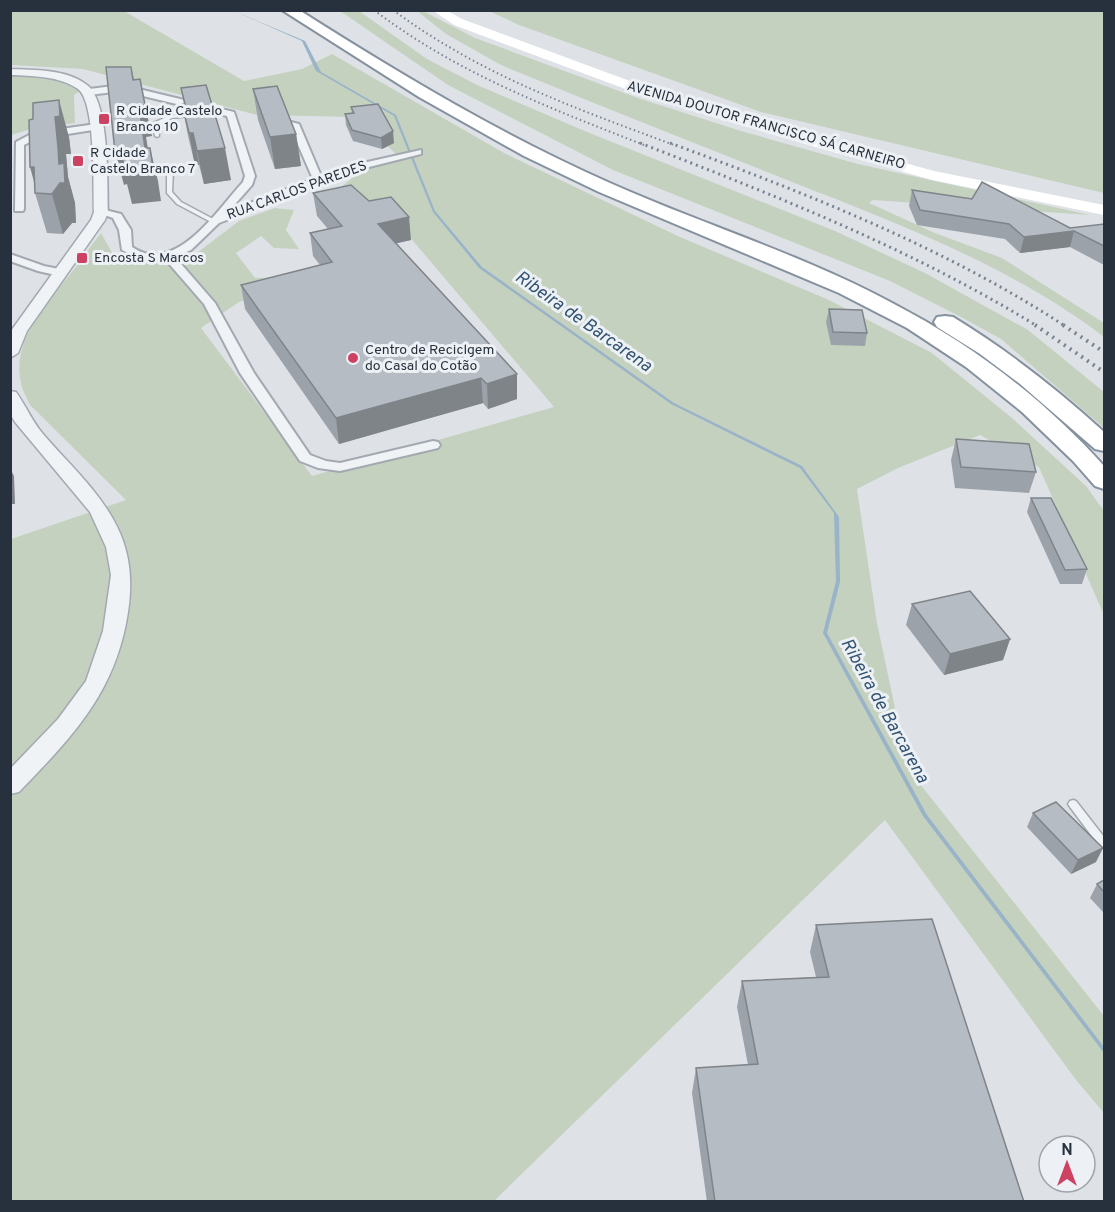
<svg xmlns="http://www.w3.org/2000/svg" width="1115" height="1212" viewBox="0 0 1115 1212" font-family="Overpass,sans-serif">
<style>
.green{fill:#c5d1bf}
.water{fill:#99b3c8}
.lines{fill:none;stroke-linecap:round;stroke-linejoin:round}
.service-casing{stroke:#a3a9b1;stroke-width:3}
.minor-casing{stroke:#a3a9b1;stroke-width:4}
.tertiary-casing{stroke:#a3a9b1;stroke-width:3}
.trunk-casing{stroke:#85919e;stroke-width:4}
.service{fill:#f0f3f6;fill-rule:evenodd}
.minor{fill:#f0f3f6;fill-rule:evenodd}
.tertiary{fill:#f0f3f6;fill-rule:evenodd}
.secondary{fill:#fff;fill-rule:evenodd}
.trunk{fill:#fff;fill-rule:evenodd}
.rail-far2{stroke:#778391;stroke-width:2;stroke-dasharray:1.5 3;stroke-linecap:butt}
.rail-far1{stroke:#778391;stroke-width:3;stroke-dasharray:2 4;stroke-linecap:butt}
.rail{stroke:#778391;stroke-width:4;stroke-dasharray:2 5;stroke-linecap:butt}
.wall{fill:#9ca2a9}
.shaded-wall{fill:#7f8489}
.building{fill:#b5bcc4;stroke:#7f8489;stroke-width:1.5}
.poi-dot{fill:#cd4263;stroke:#edf1f5;stroke-width:2}
.labels{text-anchor:middle;dominant-baseline:central;stroke-width:6;stroke-linejoin:round;paint-order:stroke}
.far-poi-label{font-size:14px;fill:#27313e;stroke:#edf1f5;text-anchor:start}
.far-street-label{font-size:14px;fill:#27313e;stroke:#edf1f5}
.water-label{font-size:18px;font-style:italic;fill:#325472;stroke:#edf1f5}
</style>
<rect width="100%" height="100%" fill="#dee2e7"/>
<g class="green">
<path d="M10 11H124L244 81 302 69 332 54 504 153 680 237 829 300 932 353 1012 418 1086 486 1104 511V615L1039 467 980 435 898 468 857 489 877 623 908 769 1104 1016V1113L1076 1080 885 820 494 1201H11V539L126 500 30 405C27 398 22 390 21 383 10 337 54 296 79 263H82L88 255 85 254 101 233 114 256 189 259 239 221 275 208 294 210 286 230 299 249 274 248 261 236 236 253 255 278 294 277 293 287 239 302 201 328 312 476 554 407 380 202 324 206 335 192 372 162 398 156 357 117 257 115 83 69 11 65Z"/>
<polygon points="340,11 359,11 427,59 477,85 587,132 835,231 925,273 1028,330 1104,392 1104,428 1001,339 961,317 890,281 613,170 448,85"/>
<path d="M417 11H423L475 38 641 99 741 131 858 164 1090 215 873 200 869 203 935 233 1002 258 1104 323V337C1012 267 900 224 792 182 695 143 597 105 501 65L446 34Z"/>
<polygon points="489,11 1104,11 1104,193 761,112 519,25"/>
<polygon points="11,73 58,80 80,91 74,95 75,123 35,128 11,135"/>
</g>
<polygon class="water" points="234,11 305,41 321,72 396,115 435,211 482,267 674,403 802,466 839,517 840,582 827,633 927,815 1104,1047 1104,1053 923,816 823,633 836,581 834,513 800,468 671,404 479,268 433,212 394,116 316,71 302,41"/>
<g class="lines">
<defs>
<g id="service">
<polygon points="195,113 197,113 197,115 172,118 158,125 159,136 157,137 155,136 153,123 169,116"/>
<polygon points="170,168 173,170 172,192 181,202 215,220 215,222 211,222 177,204 167,193 167,170"/>
<polygon points="1073,800 1076,801 1104,837 1104,848 1100,847 1070,807 1068,804 1070,801"/>
</g>
<g id="minor">
<path d="M122 85 234 112 255 176 252 185 229 211 313 179 289 124 291 122 299 124 321 176 345 167 421 150V154L353 171 219 223 191 250 175 257 215 303 254 373 310 455 326 461 340 463 433 441 438 442 440 445 438 448 340 471 318 468 300 461 240 373 204 304 165 259 139 258 122 250 119 230 113 218 96 212 101 209 121 214 131 230 132 247C175 277 218 209 243 182L245 176 227 116 122 91 89 95 84 92 89 89Z"/>
<polygon points="96,124 101,127 99,129 36,139 24,145 24,209 23,211 15,211 16,142 33,133"/>
<polygon points="10,254 44,266 64,270 66,272 60,276 38,271 10,261"/>
</g>
<g id="tertiary">
<path d="M10 69C35 70 67 69 87 85 110 103 107 183 108 212L105 220 27 331 18 353 10 358 11 331 91 220 94 212C93 188 96 102 78 89 60 76 32 76 10 75Z"/>
<path d="M10 391 16 392C26 406 32 421 43 434 67 462 95 487 113 519 130 549 133 578 128 612 116 692 73 736 19 792L10 794V769L58 719 86 681 103 631 111 575 106 547 90 512 15 422 10 414Z"/>
</g>
<g id="trunk">
<path d="M282 10H299C400 74 501 135 610 183 704 225 804 255 894 304 973 345 1045 400 1104 466V489L1095 486 1073 461 1022 412 966 367 907 328 839 293 599 192 524 156 419 97Z"/>
<path d="M945 316 953 317C1007 350 1057 389 1104 432V451L1095 449 1020 384 980 354 937 327 934 322 937 317Z"/>
</g>
</defs>
<use href="#service" class="service-casing"/>
<use href="#minor" class="minor-casing"/>
<use href="#tertiary" class="tertiary-casing"/>
<use href="#trunk" class="trunk-casing"/>
<use href="#service" class="service"/>
<use href="#minor" class="minor"/>
<use href="#tertiary" class="tertiary"/>
<polygon class="secondary" points="432,10 446,10 462,19 657,91 822,140 934,171 1104,205 1104,215 932,180 812,146 647,97 454,25"/>
<use href="#trunk" class="trunk"/>
<g class="rail-far2">
<path d="M374 10C457 73 547 107 644 145"/>
<path d="M393 10C481 75 572 107 674 145"/>
</g>
<g class="rail-far1">
<path d="M640 143C776 196 912 249 1037 326"/>
<path d="M670 143C805 193 944 247 1065 326"/>
</g>
<g class="rail">
<polyline points="1035,325 1104,372"/>
<polyline points="1063,325 1104,352"/>
</g>
</g>
<g class="wall">
<polygon points="181,88 231,180 204,184 199,165 195,165 188,136 182,104 184,104"/>
<polygon points="253,89 296,134 301,166 275,169 258,120"/>
<polygon points="351,107 394,143 382,149 353,141 346,125 345,114 352,113"/>
<polygon points="69,137 71,154 66,154 68,177 75,203 76,223 72,223 63,234 47,233 35,193 35,185"/>
<polygon points="912,190 1070,228 1104,224 1104,265 1070,247 1020,253 1005,239 917,225 909,206"/>
<polygon points="313,193 411,240 396,243 517,399 488,409 483,403 339,444 245,309 241,285 320,265 313,256 310,233 328,229 317,216"/>
<polygon points="829,309 867,333 865,346 831,345 826,322"/>
<polygon points="956,439 1036,472 1029,493 955,488 951,460"/>
<polygon points="1031,498 1087,569 1082,584 1060,584 1027,512"/>
<polygon points="912,604 1010,639 1003,660 944,675 906,625"/>
<polygon points="1033,813 1096,862 1071,874 1027,827"/>
<polygon points="1104,880 1104,913 1090,898 1097,884"/>
<polygon points="816,925 1024,1202 707,1202 692,1093 696,1068 748,1065 737,1007 742,981 816,977 810,952"/>
</g>
<g class="shaded-wall">
<polygon points="131,67 138,97 140,79 146,110 152,136 146,137 151,168 150,148 158,181 161,201 132,204 127,184 124,185 115,152 145,148"/>
<polygon points="59,100 69,137 71,154 66,154 68,177 75,203 76,223 72,223 63,234 52,194 59,164 55,117"/>
<polygon points="393,131 394,143 382,149 381,138"/>
<polygon points="189,133 193,133 199,165 195,165"/>
<polygon points="296,134 301,166 275,169 270,137"/>
<polygon points="225,148 231,180 204,184 197,151"/>
<polygon points="30,167 34,167 37,193"/>
<polygon points="409,217 411,240 381,247 378,224"/>
<polygon points="1074,231 1070,247 1020,253 1024,237"/>
<polygon points="517,374 517,399 488,409 487,384"/>
<polygon points="481,378 483,403 339,444 336,418"/>
<polygon points="10,468 14,476 15,504 10,504"/>
<polygon points="1010,639 1003,660 944,675 950,654"/>
<polygon points="1103,848 1096,862 1071,874 1078,860"/>
</g>
<g class="building">
<polygon points="106,67 131,67 133,80 140,79 145,105 139,106 145,148 150,148 153,168 124,171 122,151 115,152"/>
<polygon points="206,85 225,148 197,151 193,133 189,133 182,104 185,104 181,88"/>
<polygon points="277,86 296,134 270,137 253,89"/>
<polygon points="59,100 60,116 55,117 58,147 59,164 64,163 65,183 60,183 52,194 35,193 34,167 30,167 29,120 33,119 33,103"/>
<polygon points="378,104 393,131 381,138 352,130 345,114 354,113 351,107"/>
<polygon points="982,182 1070,228 1104,224 1104,246 1074,231 1024,237 1009,224 920,210 912,190 972,199"/>
<polygon points="351,185 369,201 391,197 409,217 378,224 517,374 487,384 481,378 336,418 241,285 332,262 310,233 342,226 313,193"/>
<polygon points="829,309 862,310 867,333 833,332"/>
<polygon points="956,439 1029,444 1036,472 961,467"/>
<polygon points="1031,498 1051,498 1087,569 1065,570"/>
<polygon points="970,591 1010,639 950,654 912,604"/>
<polygon points="1056,802 1103,848 1078,860 1033,813"/>
<polygon points="1104,880 1104,892 1097,884"/>
<polygon points="932,919 1024,1202 715,1202 696,1068 758,1064 742,981 829,977 816,925"/>
</g>
<g class="poi-dot">
<rect x="98" y="113" width="12" height="12" rx="3"/>
<rect x="72" y="155" width="12" height="12" rx="3"/>
<rect x="76" y="252" width="12" height="12" rx="3"/>
<circle cx="353" cy="358" r="6"/>
</g>
<g class="labels">
<g class="far-poi-label">
<text x="116" y="111">R Cidade Castelo<tspan x="116" dy="16">Branco 10</tspan></text>
<text x="90" y="153">R Cidade<tspan x="90" dy="16">Castelo Branco 7</tspan></text>
<text x="94" y="258">Encosta S Marcos</text>
<text x="365" y="350">Centro de Reciclgem<tspan x="365" dy="16">do Casal do Cotão</tspan></text>
</g>
<g class="far-street-label">
<text transform="translate(766 126) rotate(16)">AVENIDA DOUTOR FRANCISCO SÁ CARNEIRO</text>
<text transform="translate(297 191) rotate(-20)">RUA CARLOS PAREDES</text>
</g>
<g class="water-label">
<text transform="translate(583 322) rotate(35)">Ribeira de Barcarena</text>
<text transform="translate(884 711) rotate(61)">Ribeira de Barcarena</text>
</g>
</g>
<rect width="1115" height="1212" fill="none" stroke="#27313e" stroke-width="24"/>
<g transform="translate(1067 1164)"><circle r="28" fill="#edf1f5" stroke="#9ea4ac" stroke-width="1.5"/>
<path d="M0-4.5L10 22L0 15L-10 22Z" fill="#cd4263"/>
<text y="-9" font-size="16" font-weight="bold" text-anchor="middle" fill="#27313e">N</text>
</g>
</svg>
